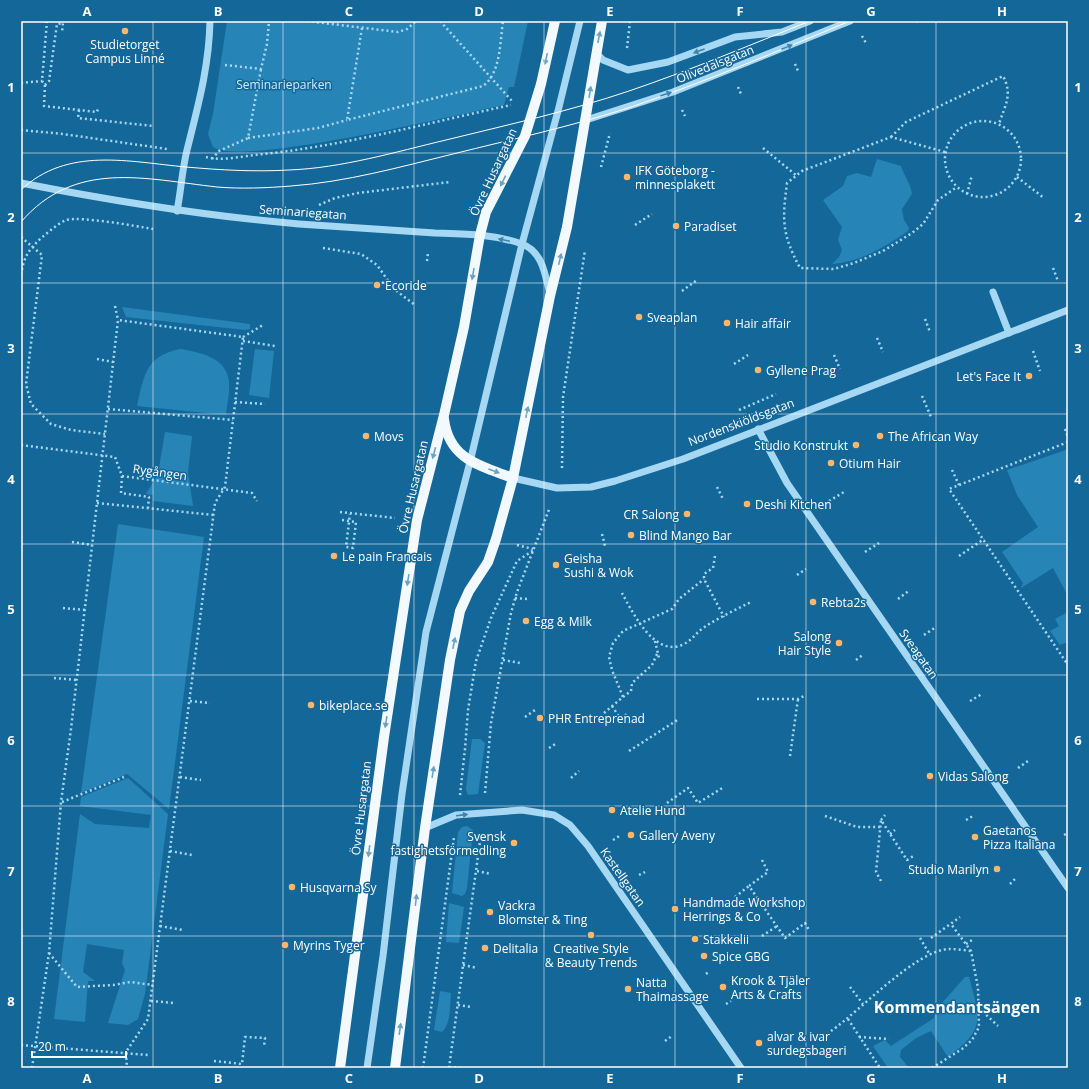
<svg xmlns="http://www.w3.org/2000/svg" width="1089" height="1089" viewBox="0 0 1089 1089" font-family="'Open Sans',sans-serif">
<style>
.green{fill:#2784b7}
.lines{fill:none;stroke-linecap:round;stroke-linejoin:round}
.path{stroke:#a7d8f3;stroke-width:2.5;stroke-dasharray:2 3;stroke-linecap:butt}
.minor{stroke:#a7d8f3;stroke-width:7}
.major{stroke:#f3faff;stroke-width:10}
.tram{stroke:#fff;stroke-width:1}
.oneway{fill:#6da2c2}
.oneway2{fill:#3984b0}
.grid{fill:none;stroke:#fff;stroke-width:1;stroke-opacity:0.55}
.poi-dot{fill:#ffb669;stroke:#146899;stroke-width:1.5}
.labels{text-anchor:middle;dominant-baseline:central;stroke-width:3;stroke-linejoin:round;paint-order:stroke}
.poi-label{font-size:12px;fill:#fff;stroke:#146899;text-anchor:start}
.street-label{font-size:12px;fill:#fff;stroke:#146899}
.park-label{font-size:12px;fill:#cfedfd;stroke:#146899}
.district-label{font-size:16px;font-weight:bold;fill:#fff;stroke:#146899}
.neatline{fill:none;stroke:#fff;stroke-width:1.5}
.grid-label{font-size:13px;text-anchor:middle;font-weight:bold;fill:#fff}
</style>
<rect width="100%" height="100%" fill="#146899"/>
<g class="green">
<path d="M227 21H528L514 87H509L504 105C460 114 241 167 213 147L208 134 213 114Z"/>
<path d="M877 159 901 166C904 176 911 184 912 194L902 209 904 220 909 228 908 231C885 247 860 262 832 264L839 257 842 250 838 240 842 227 823 200 843 186 847 176 857 173 871 177Z"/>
<polygon points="122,307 250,324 250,329 245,330 126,317"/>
<path d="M180 349C199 352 226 357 229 381 230 392 227 404 226 415L137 406C144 375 146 356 180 349Z"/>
<polygon points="255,349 274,351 269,398 249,395"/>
<polygon points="165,432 192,436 188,472 193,506 153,501 153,495 146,494 158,474"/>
<polygon points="1066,450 1068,451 1068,596 1053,568 1021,588 1023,583 1002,552 1038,527 1017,495 1007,470"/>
<polygon points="118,524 204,537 169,809 127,774 81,793"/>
<polygon points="1068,612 1068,642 1060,645 1050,631 1059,626 1055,619"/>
<polygon points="472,739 480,739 485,743 478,794 468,795 466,789"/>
<polygon points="128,778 168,814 145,994 138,1019 128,1025 108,1023 125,970 122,963 124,950 87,944 83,972 95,981 88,981 85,1022 54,1019 80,814 95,824 149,828 151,815 80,806 81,797"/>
<polygon points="467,826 473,830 467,888 465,894 462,896 452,893 458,832 462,827"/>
<polygon points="449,903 464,907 459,943 446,942"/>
<path d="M965 977H969C980 1019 986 1029 948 1057L931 1031 916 1038 901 1050 900 1057 909 1068H888L873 1046 885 1040 891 1046 934 1018 936 1010Z"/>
<path d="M440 991 451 993C450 1004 451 1024 442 1032L434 1030Z"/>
</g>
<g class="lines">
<g class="path">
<polyline points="47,21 42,81 45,85 49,81 57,24 63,23 62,32"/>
<polyline points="307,21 398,32 407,29 416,21"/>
<polyline points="440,21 512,101"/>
<polyline points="917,21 918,22"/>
<path d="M362 28 347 120 483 86C501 73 500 41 503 21"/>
<polyline points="862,36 866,43"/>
<polyline points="627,48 630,21"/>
<polyline points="795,64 798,71"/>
<polyline points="225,65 261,69 267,44 269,21"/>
<polyline points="21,83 42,81"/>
<polyline points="45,85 44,106 97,112 98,109"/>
<polyline points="738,87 741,94"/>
<polyline points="79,110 78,118 153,126"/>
<polyline points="682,110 685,116"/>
<circle cx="983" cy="159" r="38"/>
<polyline points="21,130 63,134 167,149"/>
<path d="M891 137 906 122 1003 76C1013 95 1005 105 999 124"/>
<polyline points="248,138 318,128 347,120"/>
<polyline points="763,148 797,176"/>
<path d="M945 152 891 137 802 171 787 183C782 221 782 234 800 268L834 269 854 263 883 251 912 233 923 224 938 200 957 187"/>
<path d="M206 157C220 161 239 157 254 155 339 147 428 123 511 105"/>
<polyline points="212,159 219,151 248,138 261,69"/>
<polyline points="601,167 610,133"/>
<polyline points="1017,177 1044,198"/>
<polyline points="967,194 972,175"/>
<polyline points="319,205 335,198 358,193 450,182"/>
<polyline points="635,225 652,214"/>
<polyline points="21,237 42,255 26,384 31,404 51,424 71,430 105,434"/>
<polyline points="323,248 361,254 377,265 394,289 415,305"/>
<polyline points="427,261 428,253"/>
<polyline points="1053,268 1058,281"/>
<path d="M21 275C24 256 28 251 41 238 49 232 57 224 66 220 81 216 135 226 153 229"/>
<polyline points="378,286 387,280"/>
<polyline points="682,291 697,280"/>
<polyline points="115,306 118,320"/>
<polyline points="925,319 930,332"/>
<polyline points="243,337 263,325"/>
<polyline points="877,338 883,352"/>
<polyline points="243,341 275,346"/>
<polyline points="1033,351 1040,371"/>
<polyline points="834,355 840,369"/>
<polyline points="97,359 113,362"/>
<polyline points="734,364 748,355"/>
<polyline points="922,396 931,417"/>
<polyline points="235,402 265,404"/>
<polyline points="108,409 233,420"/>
<polyline points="739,410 776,394"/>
<polyline points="1065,429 1068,437"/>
<polyline points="1068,442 949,489 1068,665"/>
<polyline points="21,445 115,457 122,476 252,493 257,501"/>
<polyline points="562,468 563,397 585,250"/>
<polyline points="952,470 959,485"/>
<polyline points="122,476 121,493 149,497 148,508"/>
<polyline points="717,487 723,499"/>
<polyline points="829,501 844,492"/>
<polyline points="97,503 214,515"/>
<polyline points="340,512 395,518"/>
<polyline points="342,520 356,522 353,548 346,547 350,514"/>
<polyline points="602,534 605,546"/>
<polyline points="72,542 92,545"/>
<polyline points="517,545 533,549"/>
<polyline points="865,552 879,543"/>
<polyline points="715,556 713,568 704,574 704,579 724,617"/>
<polyline points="959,556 984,539"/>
<polyline points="797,575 806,569"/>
<path d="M622 593C633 613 655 659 684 644 692 640 696 633 703 628 718 618 735 610 751 602"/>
<polyline points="515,598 528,599"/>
<polyline points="898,599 910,590"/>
<polyline points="63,608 85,610"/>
<polyline points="924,635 936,627"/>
<polyline points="655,641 659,658"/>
<polyline points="503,660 520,663"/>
<polyline points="856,660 864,654"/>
<polyline points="54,678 77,680"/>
<polyline points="623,697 631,691 632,683 652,665 658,652"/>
<polyline points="757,699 798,699 804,696"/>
<polyline points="190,701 210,703"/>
<polyline points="970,701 982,694"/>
<polyline points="612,706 620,718 627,714"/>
<polyline points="604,713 623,697 612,670 609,657 613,643 623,631 672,609 679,599 704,579"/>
<polyline points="525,717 535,710"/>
<polyline points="549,748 557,743"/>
<polyline points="629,751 679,719"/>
<polyline points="790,756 798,699"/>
<polyline points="1018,768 1028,761"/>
<polyline points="180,777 201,780"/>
<polyline points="571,778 579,771"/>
<polyline points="485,793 491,723 511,613 517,592 550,507"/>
<polyline points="460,795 465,749 468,710 476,661 491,618 517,561 534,550"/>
<polyline points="62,802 124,777"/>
<polyline points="667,803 688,788 698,803 724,787"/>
<polyline points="825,816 857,827 881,827"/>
<polyline points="881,820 885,815"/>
<polyline points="966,820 973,816"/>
<polyline points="890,834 895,830"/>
<polyline points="1064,835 1068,833"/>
<polyline points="613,840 621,835"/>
<polyline points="170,851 192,855"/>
<polyline points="762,860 768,872 749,886 785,938 805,923 809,930"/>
<polyline points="477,871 491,874"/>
<polyline points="639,875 645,872"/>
<polyline points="881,881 876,872 881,820 907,860 915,855"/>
<polyline points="1010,884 1015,879"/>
<polyline points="735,897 749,886"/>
<polyline points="160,926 183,930"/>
<polyline points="762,936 777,926"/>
<polyline points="920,938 930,955"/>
<polyline points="931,938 960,917"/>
<polyline points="966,944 972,940"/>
<polyline points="49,953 77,987 113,985 130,982 153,985"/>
<polyline points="463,965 477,968"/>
<polyline points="706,974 710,971"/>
<polyline points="850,987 863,1004"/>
<polyline points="151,1001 174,1003"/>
<polyline points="726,1004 731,1001"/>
<polyline points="458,1005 471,1007"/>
<polyline points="979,1008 998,1026"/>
<polyline points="848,1019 880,1068"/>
<path d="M831 1031C860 1011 916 950 949 949 956 949 964 950 971 951"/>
<polyline points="859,1037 889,1039"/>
<polyline points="665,1041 672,1036"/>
<polyline points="21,1045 148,1055"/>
<polyline points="214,1061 242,1064 245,1037 265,1038 264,1047"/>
<polyline points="449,1067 462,1068"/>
<polyline points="32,1068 49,953 61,802 71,729 118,320 243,337 225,487 215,503 148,1019 126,1052 127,1068"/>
<polyline points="423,1068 454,837"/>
<polyline points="449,1068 481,834"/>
<polyline points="776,1068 777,1068"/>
<polyline points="932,1068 962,1049 972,1040 979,1027 978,988 971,951 951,924"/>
</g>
<g class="minor">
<polyline points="596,53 603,60 628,70 668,62 735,37 782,32 810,21"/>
<polyline points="586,120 673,92 850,21"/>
<path d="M21 183C113 201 205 216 299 224 344 227 390 230 435 233 463 234 495 234 522 244 543 252 545 275 550 294"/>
<path d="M177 211C181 191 182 170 187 150 198 106 209 67 210 21"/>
<polyline points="993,292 1009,333"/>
<polyline points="758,429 787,483 1068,888"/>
<polyline points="513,478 557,488 591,487 615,481 683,459 1068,310"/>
<polyline points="425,828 456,815 522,810 554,815 570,825 588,846 741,1068"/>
<polyline points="367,1068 383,956 402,794 426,632 470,462 522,244 558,111 580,21"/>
</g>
<g class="major">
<path d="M444 419C449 460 481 466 513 478"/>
<polyline points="340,1068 384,737 417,520 444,415 464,327 480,235 486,212 525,136 541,84 555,21"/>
<polyline points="395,1068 425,828 450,660 460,611 469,591 488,562 496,539 513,478 550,296 567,227 602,21"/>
</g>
<g class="tram">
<path d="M21 190C67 146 130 162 186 167 220 170 254 172 289 170 342 168 395 152 446 140 507 125 570 111 629 91 691 70 750 45 810 21"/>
<path d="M21 222C75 159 145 179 217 187 241 189 266 188 291 186 346 182 400 167 453 154 513 139 573 126 631 107 705 82 778 51 850 21"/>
</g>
</g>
<defs><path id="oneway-solid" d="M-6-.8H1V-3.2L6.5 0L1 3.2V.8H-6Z"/></defs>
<g class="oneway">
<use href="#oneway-solid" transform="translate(599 37) rotate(-79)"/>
<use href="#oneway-solid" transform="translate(546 59) rotate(103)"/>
<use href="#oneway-solid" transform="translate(590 92) rotate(-81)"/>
<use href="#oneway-solid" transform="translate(503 181) rotate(116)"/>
<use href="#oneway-solid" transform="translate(560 259) rotate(-77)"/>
<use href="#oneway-solid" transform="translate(473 274) rotate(100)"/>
<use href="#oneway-solid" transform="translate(527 412) rotate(-78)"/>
<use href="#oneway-solid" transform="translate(434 453) rotate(105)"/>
<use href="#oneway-solid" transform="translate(494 471) rotate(20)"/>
<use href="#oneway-solid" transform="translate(408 580) rotate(99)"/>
<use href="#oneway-solid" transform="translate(454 643) rotate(-78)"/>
<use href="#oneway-solid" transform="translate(386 722) rotate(99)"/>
<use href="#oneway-solid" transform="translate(433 772) rotate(-81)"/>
<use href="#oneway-solid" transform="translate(369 851) rotate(97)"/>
<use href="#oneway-solid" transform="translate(416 900) rotate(-83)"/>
<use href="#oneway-solid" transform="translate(400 1029) rotate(-82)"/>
</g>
<g class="oneway2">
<use href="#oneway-solid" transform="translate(787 47) rotate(-22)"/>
<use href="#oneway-solid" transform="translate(699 51) rotate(160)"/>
<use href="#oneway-solid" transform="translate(666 94) rotate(-19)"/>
<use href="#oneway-solid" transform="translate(504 240) rotate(-168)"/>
<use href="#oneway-solid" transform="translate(462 815) rotate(-7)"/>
</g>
<path class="grid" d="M153 21V1068M283 21V1068M414 21V1068M544 21V1068M675 21V1068M806 21V1068M936 21V1068M21 153H1068M21 283H1068M21 414H1068M21 544H1068M21 675H1068M21 806H1068M21 936H1068"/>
<g class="poi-dot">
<circle cx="125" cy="31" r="4"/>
<circle cx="627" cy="177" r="4"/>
<circle cx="676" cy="226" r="4"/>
<circle cx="377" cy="285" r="4"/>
<circle cx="639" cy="317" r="4"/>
<circle cx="727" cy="323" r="4"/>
<circle cx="758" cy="370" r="4"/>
<circle cx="1029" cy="376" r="4"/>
<circle cx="366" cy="436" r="4"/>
<circle cx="880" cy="436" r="4"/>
<circle cx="856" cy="445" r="4"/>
<circle cx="831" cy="463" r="4"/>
<circle cx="747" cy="504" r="4"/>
<circle cx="687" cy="514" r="4"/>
<circle cx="631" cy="535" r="4"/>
<circle cx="334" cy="556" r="4"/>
<circle cx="556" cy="565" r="4"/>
<circle cx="813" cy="602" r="4"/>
<circle cx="526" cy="621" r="4"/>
<circle cx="839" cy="643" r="4"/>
<circle cx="311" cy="705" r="4"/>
<circle cx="540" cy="718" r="4"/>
<circle cx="930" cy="776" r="4"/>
<circle cx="612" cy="810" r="4"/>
<circle cx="631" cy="835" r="4"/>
<circle cx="975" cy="837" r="4"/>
<circle cx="514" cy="843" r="4"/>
<circle cx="997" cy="869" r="4"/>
<circle cx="292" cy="887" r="4"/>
<circle cx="675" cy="909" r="4"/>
<circle cx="490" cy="912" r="4"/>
<circle cx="591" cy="935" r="4"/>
<circle cx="695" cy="939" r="4"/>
<circle cx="285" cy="945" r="4"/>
<circle cx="485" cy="948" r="4"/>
<circle cx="704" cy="956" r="4"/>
<circle cx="723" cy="987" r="4"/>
<circle cx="628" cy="989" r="4"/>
<circle cx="759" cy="1043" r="4"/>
</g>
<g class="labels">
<g class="poi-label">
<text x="125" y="44" text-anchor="middle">Studietorget<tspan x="125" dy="14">Campus Linné</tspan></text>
<text x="635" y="170">IFK Göteborg -<tspan x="635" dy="14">minnesplakett</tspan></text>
<text x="684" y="226">Paradiset</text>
<text x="385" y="285">Ecoride</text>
<text x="647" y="317">Sveaplan</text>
<text x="735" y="323">Hair affair</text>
<text x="766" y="370">Gyllene Prag</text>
<text x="1021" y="376" text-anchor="end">Let's Face It</text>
<text x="374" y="436">Movs</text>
<text x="888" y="436">The African Way</text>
<text x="848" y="445" text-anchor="end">Studio Konstrukt</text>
<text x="839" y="463">Otium Hair</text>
<text x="755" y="504">Deshi Kitchen</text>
<text x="679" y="514" text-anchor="end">CR Salong</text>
<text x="639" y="535">Blind Mango Bar</text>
<text x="342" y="556">Le pain Francais</text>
<text x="564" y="558">Geisha<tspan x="564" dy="14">Sushi &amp; Wok</tspan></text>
<text x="821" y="602">Rebta2s</text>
<text x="534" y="621">Egg &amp; Milk</text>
<text x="831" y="636" text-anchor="end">Salong<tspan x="831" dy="14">Hair Style</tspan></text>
<text x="319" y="705">bikeplace.se</text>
<text x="548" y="718">PHR Entreprenad</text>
<text x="938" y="776">Vidas Salong</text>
<text x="620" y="810">Atelie Hund</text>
<text x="983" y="830">Gaetanos<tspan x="983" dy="14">Pizza Italiana</tspan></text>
<text x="639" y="835">Gallery Aveny</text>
<text x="506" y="836" text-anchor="end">Svensk<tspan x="506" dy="14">fastighetsförmedling</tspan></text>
<text x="989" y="869" text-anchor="end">Studio Marilyn</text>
<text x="300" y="887">Husqvarna Sy</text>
<text x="683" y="902">Handmade Workshop<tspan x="683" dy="14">Herrings &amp; Co</tspan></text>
<text x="498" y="905">Vackra<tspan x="498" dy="14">Blomster &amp; Ting</tspan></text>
<text x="703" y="939">Stakkelii</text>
<text x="293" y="945">Myrins Tyger</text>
<text x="493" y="948">Delitalia</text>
<text x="591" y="948" text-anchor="middle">Creative Style<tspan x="591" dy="14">&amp; Beauty Trends</tspan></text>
<text x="712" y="956">Spice GBG</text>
<text x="731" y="980">Krook &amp; Tjäler<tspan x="731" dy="14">Arts &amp; Crafts</tspan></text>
<text x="636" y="982">Natta<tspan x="636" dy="14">Thaimassage</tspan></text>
<text x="767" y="1036">alvar &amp; ivar<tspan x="767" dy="14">surdegsbageri</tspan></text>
</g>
<g class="street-label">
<text transform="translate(715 64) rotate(-22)">Olivedalsgatan</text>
<text transform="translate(493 172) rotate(-65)">Övre Husargatan</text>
<text transform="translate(303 212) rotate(4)">Seminariegatan</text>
<text transform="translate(741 422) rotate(-21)">Nordenskiöldsgatan</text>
<text transform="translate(160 472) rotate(8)">Rygången</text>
<text transform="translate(413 487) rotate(-77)">Övre Husargatan</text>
<text transform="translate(919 654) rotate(55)">Sveagatan</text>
<text transform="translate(361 808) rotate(-83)">Övre Husargatan</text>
<text transform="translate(623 877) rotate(55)">Kastellgatan</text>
</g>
<g class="park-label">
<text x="284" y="84">Seminarieparken</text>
</g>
<g class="district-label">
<text x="957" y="1007">Kommendantsängen</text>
</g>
</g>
<rect width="1089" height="1089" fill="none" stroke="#146899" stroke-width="44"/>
<path d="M32 1051v6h94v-6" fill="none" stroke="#ffffff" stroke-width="2"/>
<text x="38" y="1051" font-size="12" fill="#ffffff" stroke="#146899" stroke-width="3" paint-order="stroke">20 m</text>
<rect x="22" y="22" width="1045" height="1045" class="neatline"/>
<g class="grid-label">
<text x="87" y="16">A</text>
<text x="218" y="16">B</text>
<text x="349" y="16">C</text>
<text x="479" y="16">D</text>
<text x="610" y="16">E</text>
<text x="740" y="16">F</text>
<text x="871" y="16">G</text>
<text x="1002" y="16">H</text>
<text x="11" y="92">1</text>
<text x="1078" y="92">1</text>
<text x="11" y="222">2</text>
<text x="1078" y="222">2</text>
<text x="11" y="353">3</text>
<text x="1078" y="353">3</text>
<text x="11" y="484">4</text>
<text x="1078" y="484">4</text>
<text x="11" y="614">5</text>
<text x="1078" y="614">5</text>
<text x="11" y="745">6</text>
<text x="1078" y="745">6</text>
<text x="11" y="876">7</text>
<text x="1078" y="876">7</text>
<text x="11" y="1006">8</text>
<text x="1078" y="1006">8</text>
<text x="87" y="1083">A</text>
<text x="218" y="1083">B</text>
<text x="349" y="1083">C</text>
<text x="479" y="1083">D</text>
<text x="610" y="1083">E</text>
<text x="740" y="1083">F</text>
<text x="871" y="1083">G</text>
<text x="1002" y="1083">H</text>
</g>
</svg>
